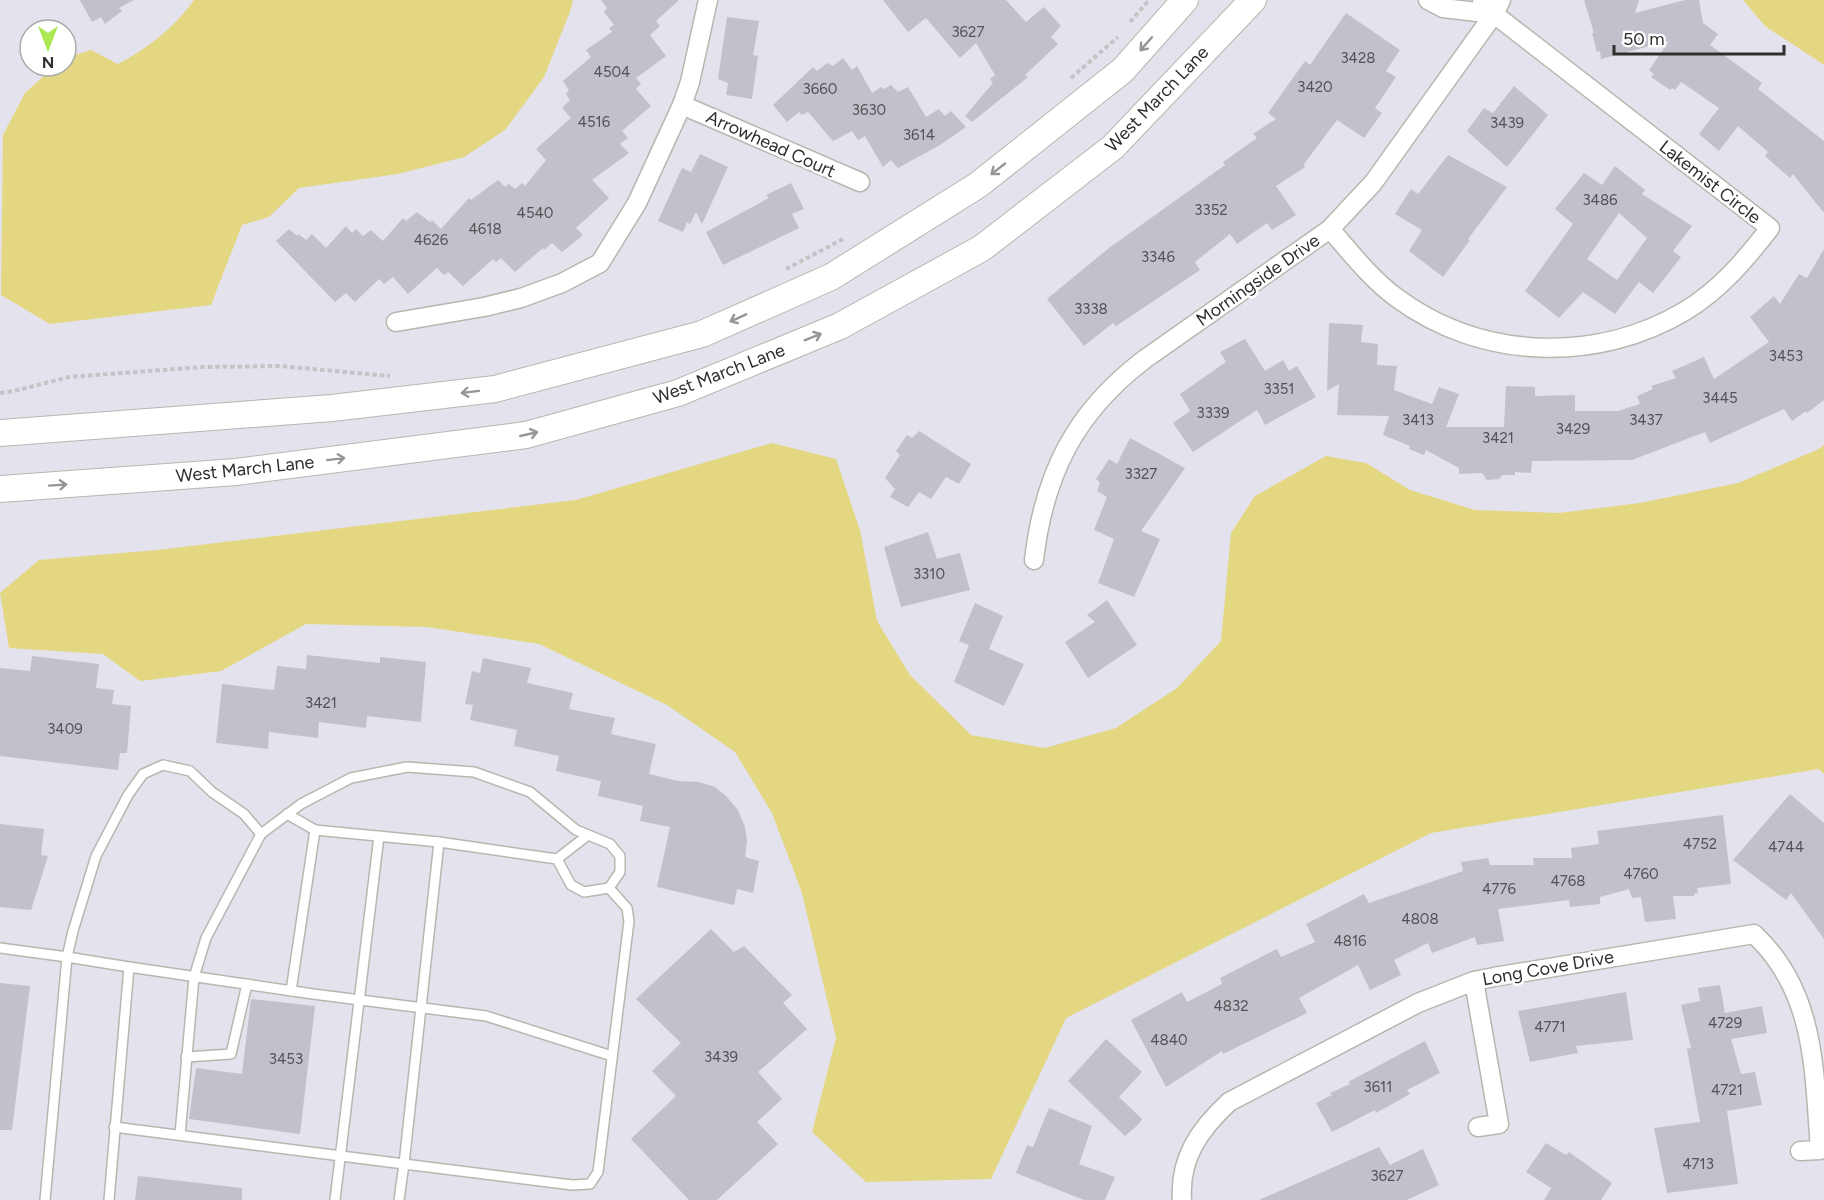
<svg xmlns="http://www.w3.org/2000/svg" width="1824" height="1200" viewBox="0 0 1824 1200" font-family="Figtree,sans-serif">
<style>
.water{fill:#e3d781}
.building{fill:#c2c0ca;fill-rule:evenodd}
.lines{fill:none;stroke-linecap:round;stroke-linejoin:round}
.service-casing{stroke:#b5b8ae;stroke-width:12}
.minor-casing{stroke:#b5b8ae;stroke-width:21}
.secondary-casing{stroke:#b5b8ae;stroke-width:28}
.path{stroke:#c4c4c4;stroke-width:4;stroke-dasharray:4.5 3;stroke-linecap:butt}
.service{stroke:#fff;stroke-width:9}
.minor{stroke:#fff;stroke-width:18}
.secondary{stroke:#fff;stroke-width:26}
.oneway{stroke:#969696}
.labels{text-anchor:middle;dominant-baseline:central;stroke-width:5;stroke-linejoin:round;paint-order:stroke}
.number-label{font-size:15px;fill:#535255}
.street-label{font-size:18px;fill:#2e2e2e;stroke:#fff}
</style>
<rect width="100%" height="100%" fill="#e4e2ed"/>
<g class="water">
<path d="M194 0H573L571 9 544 77 505 130 464 157 398 174 299 188 269 217 242 225 211 305 50 324 1 295 3 135 25 93 55 66H66V58L91 50 118 64C147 49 175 27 194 0Z"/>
<polygon points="1743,0 1824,0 1824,65 1765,26"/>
<polygon points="772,443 836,459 860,530 877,621 910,675 971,735 1045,748 1116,728 1177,688 1221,641 1231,533 1255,496 1326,456 1366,463 1410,490 1475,510 1559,513 1640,503 1738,483 1819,449 1824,445 1824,774 1819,769 1431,833 1066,1018 991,1179 866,1182 812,1132 836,1038 802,893 772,813 735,752 667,705 539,644 427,627 306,624 221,671 140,681 103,654 9,648 0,593 39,560 157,550 576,500"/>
</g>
<g class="building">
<polygon points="80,0 134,0 119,8 122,11 105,24 101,17 92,22"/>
<polygon points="601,0 679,0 656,21 660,26 650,35 666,56 636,78 641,84 636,89 651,106 622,131 628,138 620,144 629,153 592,180 609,198 576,228 583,235 562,252 552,243 544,250 543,248 515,272 501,258 496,262 493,259 463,286 448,272 444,275 437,268 408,294 393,277 384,284 379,279 355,302 346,293 335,302 276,241 289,229 297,236 298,234 306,240 312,234 326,248 346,226 352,233 356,229 363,236 371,230 383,241 403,218 406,221 417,212 430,222 432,220 441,229 469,198 471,200 498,180 505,187 509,184 515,189 522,183 525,186 546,160 536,149 571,118 562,108 570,100 566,94 569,90 563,81 591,57 586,50 612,32 609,28 614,25 604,12 607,8"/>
<polygon points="883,0 1006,0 1026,22 1044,7 1061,26 1051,37 1058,44 1025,75 1028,77 972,122 965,116 993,83 990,79 995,75 976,43 960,58 926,18 908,32"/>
<polygon points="1584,0 1639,0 1635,13 1685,0 1699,0 1703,23 1718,34 1710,45 1762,83 1758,89 1824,141 1824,213 1793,174 1790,178 1765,156 1768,152 1738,126 1719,151 1699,134 1719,108 1681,82 1675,90 1672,88 1670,90 1651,77 1654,74 1649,70 1669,41 1601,59 1600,51 1597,52 1592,33 1594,33"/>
<polygon points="1346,13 1400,50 1386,71 1396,77 1375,108 1382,113 1364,138 1337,120 1304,164 1305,167 1276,186 1296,215 1272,230 1267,223 1237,244 1230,234 1195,262 1200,270 1116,326 1113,323 1084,346 1047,299 1109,248 1225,165 1223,162 1257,138 1253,134 1276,119 1268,113 1305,61 1310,65"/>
<polygon points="727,17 759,21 753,55 758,56 752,99 726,95 728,83 718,79"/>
<polygon points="843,58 852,70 857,66 872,93 881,87 884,89 891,85 898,92 908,87 926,117 939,109 945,116 951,111 966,127 940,145 898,168 891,160 883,167 865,136 858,140 852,131 833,141 808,112 802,115 799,112 787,122 773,105 813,67 817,71 827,63 833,66"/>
<polygon points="1514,86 1548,115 1507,167 1467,131 1484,108 1493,113"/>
<polygon points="700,154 728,167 702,224 696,212 690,224 687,222 683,232 658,221 682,168 691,172"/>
<polygon points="1448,155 1507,187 1468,239 1470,240 1443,277 1409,251 1422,230 1395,214 1411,189 1418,194"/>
<path d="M1615 166 1645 190 1642 194 1692 226 1673 251 1681 257 1653 293 1639 282 1615 314 1583 292 1559 318 1525 291 1573 224 1555 209 1584 173 1602 185ZM1619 213 1647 238 1617 280 1587 259Z"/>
<polygon points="791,183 804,209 792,214 799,228 723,265 706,232 769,198 766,195"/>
<polygon points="1824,249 1824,400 1807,413 1806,411 1792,421 1784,409 1710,443 1705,432 1632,460 1532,461 1531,473 1515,472 1515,475 1502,475 1499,479 1487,480 1482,473 1459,474 1459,468 1426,450 1424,455 1409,449 1410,446 1383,435 1389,416 1337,415 1339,384 1327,391 1329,323 1363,325 1361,342 1378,344 1377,365 1397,366 1394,390 1432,404 1439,387 1459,394 1446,427 1504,427 1506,386 1535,387 1535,396 1575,395 1575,411 1618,411 1640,404 1637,396 1653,389 1651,386 1676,378 1672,371 1704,357 1714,379 1769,342 1750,317 1774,296 1780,304 1799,274 1807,278"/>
<polygon points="1245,339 1265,371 1283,360 1289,371 1297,366 1316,397 1265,425 1257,410 1193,452 1173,423 1190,411 1180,394 1226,362 1220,352"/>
<polygon points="919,431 971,464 959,484 946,477 931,499 919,492 908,507 890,497 895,489 885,478 900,455 896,451 907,435 912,438"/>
<polygon points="1130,438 1185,468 1141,531 1160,539 1134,597 1098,583 1114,539 1094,530 1107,497 1097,491 1100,483 1096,479 1109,459 1117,464"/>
<polygon points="928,532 937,559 960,553 970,590 901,607 884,547"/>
<polygon points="1107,600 1137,645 1088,678 1065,642 1095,622 1087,615"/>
<polygon points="975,603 1003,616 989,649 1024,664 1004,706 954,682 969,645 959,641"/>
<polygon points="307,655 380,663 380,657 426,662 421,722 367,716 366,728 319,722 318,738 269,732 268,749 216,743 222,684 274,690 277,666 306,669"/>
<polygon points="32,656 99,664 96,688 114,690 112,704 131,706 127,753 120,753 118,770 0,756 0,668 30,671"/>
<polygon points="483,658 531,668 527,683 573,693 569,709 615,718 611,734 656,744 649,774 678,781 699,782 715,787 726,796 738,810 745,827 747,841 745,857 759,861 753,893 737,889 734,905 657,887 670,827 640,821 643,806 598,796 601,781 556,771 559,756 514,746 517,730 470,720 473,705 465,704 472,671 480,673"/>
<polygon points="1790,794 1824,823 1824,939 1791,893 1786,900 1733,860"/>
<polygon points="1723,815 1731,884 1697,888 1698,893 1694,894 1694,896 1673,896 1676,919 1645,922 1641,897 1632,898 1629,889 1600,897 1600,904 1570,907 1569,900 1498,909 1504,941 1477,945 1475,937 1432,953 1428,943 1394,960 1401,975 1370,990 1358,965 1299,998 1307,1013 1223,1054 1222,1051 1166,1087 1131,1020 1182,992 1187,1002 1222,984 1220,978 1277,949 1281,957 1315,942 1306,924 1364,894 1369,903 1463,871 1461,862 1488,858 1490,865 1534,865 1533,858 1572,858 1571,848 1599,844 1597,831"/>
<polygon points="0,824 44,829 41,855 48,856 31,910 0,907"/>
<polygon points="711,929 734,952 744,946 792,995 783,1003 807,1029 758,1072 782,1099 757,1122 778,1144 717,1200 689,1200 631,1139 676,1096 652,1071 681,1043 636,999"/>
<polygon points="0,983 30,986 12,1130 0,1130"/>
<polygon points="1720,985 1725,1013 1762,1006 1767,1033 1731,1039 1741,1074 1755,1072 1762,1105 1727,1111 1738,1184 1667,1193 1654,1128 1700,1122 1687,1049 1691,1048 1681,1005 1700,1001 1698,988"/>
<polygon points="1626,992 1633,1040 1576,1046 1578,1053 1530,1062 1518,1011"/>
<polygon points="251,999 315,1006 300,1134 189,1119 196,1068 242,1074"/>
<polygon points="1106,1039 1142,1072 1119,1097 1142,1119 1139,1124 1125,1136 1068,1081"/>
<polygon points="1425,1041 1440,1073 1407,1090 1410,1094 1376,1113 1375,1110 1332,1132 1316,1103 1332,1095 1330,1093 1350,1084 1348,1082"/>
<polygon points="1049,1108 1092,1126 1079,1164 1115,1177 1105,1200 1084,1200 1016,1173 1027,1145 1033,1147"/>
<polygon points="1546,1143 1566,1155 1569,1152 1612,1183 1601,1200 1544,1200 1551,1188 1526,1172"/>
<polygon points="1379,1147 1390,1165 1423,1149 1439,1185 1407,1200 1259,1200"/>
<polygon points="138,1176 242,1188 242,1200 135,1200"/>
</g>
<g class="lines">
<defs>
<g id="service">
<polyline points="287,814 315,830"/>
<polyline points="557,859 588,835"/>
<polyline points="0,948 67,957 73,931 96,856 128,795 143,774 163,765 190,771 212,792 244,814 261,834 301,804 351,778 407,767 474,772 530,792 576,830 610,844 620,856 620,872 609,888 627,908 629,921 598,1172 590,1184 572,1185 404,1164 399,1200"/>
<polyline points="129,967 313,994 486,1016 612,1056"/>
<polyline points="291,991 315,830 439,842 557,859 571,885 584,892 609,888"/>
<polyline points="186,1057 231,1054 247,984"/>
<polyline points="114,1127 404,1164 439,842"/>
<polyline points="180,1135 194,977 206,938 261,834"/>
<polyline points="45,1200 67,957 129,967 109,1200"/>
<polyline points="335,1200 379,836"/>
</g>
<g id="minor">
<polyline points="1428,0 1443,8 1494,14"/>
<polyline points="682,105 860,182"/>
<path d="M1330 229C1351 253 1371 279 1397 298 1481 360 1596 364 1685 311 1720 290 1746 259 1770 228L1494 14 1482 0"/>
<polyline points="396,322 484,307 521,298 562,283 600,263 637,203 682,105 690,82 708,0"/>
<path d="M1034 560C1044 474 1075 412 1145 359L1330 229 1373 183 1494 14 1501 0"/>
<polyline points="1474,981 1499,1124 1478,1127"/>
<path d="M1182 1200C1179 1158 1200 1129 1229 1102L1418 1003 1474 981 1494 977 1754 934C1816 992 1814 1071 1820 1150L1800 1151"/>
</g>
<g id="secondary">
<polyline points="0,433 332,408 495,389 702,334 831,277 978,185 1123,70 1185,0"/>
<polyline points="0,489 236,472 526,435 678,393 840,326 982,248 1113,147 1253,0"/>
</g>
</defs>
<use href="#service" class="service-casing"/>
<use href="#minor" class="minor-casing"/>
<use href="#secondary" class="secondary-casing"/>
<g class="path">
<polyline points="1130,22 1149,0"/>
<polyline points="1071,78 1118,37"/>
<polyline points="786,269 843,239"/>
<polyline points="0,393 14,391 69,377 203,367 279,366 390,376"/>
</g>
<use href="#service" class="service"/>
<use href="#minor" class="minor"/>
<use href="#secondary" class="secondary"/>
</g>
<defs><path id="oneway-shaft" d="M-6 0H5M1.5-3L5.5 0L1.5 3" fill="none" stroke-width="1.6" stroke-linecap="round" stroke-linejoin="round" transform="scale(1.5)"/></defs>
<g class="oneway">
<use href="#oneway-shaft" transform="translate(1146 44) rotate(131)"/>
<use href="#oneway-shaft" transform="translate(998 169) rotate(142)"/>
<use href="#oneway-shaft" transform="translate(738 318) rotate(156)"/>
<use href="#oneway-shaft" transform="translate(813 337) rotate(-22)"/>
<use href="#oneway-shaft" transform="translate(470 392) rotate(173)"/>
<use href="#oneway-shaft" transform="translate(529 434) rotate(-13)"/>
<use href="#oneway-shaft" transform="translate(336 459) rotate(-7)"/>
<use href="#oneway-shaft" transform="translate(58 485) rotate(-4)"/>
</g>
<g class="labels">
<g class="number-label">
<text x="968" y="32">3627</text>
<text x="1358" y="58">3428</text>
<text x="612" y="72">4504</text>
<text x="1315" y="87">3420</text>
<text x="820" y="89">3660</text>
<text x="869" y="110">3630</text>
<text x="594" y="122">4516</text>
<text x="1507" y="123">3439</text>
<text x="919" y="135">3614</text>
<text x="1600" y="200">3486</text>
<text x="1211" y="210">3352</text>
<text x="535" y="213">4540</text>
<text x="485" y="229">4618</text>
<text x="431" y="240">4626</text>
<text x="1158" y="257">3346</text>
<text x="1091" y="309">3338</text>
<text x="1786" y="356">3453</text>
<text x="1279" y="389">3351</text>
<text x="1720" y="398">3445</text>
<text x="1213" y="413">3339</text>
<text x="1418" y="420">3413</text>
<text x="1646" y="420">3437</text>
<text x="1573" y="429">3429</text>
<text x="1498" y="438">3421</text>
<text x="1141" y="474">3327</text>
<text x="929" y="574">3310</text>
<text x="321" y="703">3421</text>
<text x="65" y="729">3409</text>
<text x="1700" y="844">4752</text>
<text x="1786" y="847">4744</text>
<text x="1641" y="874">4760</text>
<text x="1568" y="881">4768</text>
<text x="1499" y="889">4776</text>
<text x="1420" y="919">4808</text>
<text x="1350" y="941">4816</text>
<text x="1231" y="1006">4832</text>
<text x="1725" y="1023">4729</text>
<text x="1550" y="1027">4771</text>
<text x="1169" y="1040">4840</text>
<text x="721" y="1057">3439</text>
<text x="286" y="1059">3453</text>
<text x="1378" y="1087">3611</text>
<text x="1727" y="1090">4721</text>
<text x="1698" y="1164">4713</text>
<text x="1387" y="1176">3627</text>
</g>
<g class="street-label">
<text transform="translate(1157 99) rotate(-46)">West March Lane</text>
<text transform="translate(771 144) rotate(24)">Arrowhead Court</text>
<text transform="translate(1710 182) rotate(38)">Lakemist Circle</text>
<text transform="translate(1258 280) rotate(-35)">Morningside Drive</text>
<text transform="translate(719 374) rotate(-21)">West March Lane</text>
<text transform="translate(245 469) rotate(-6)">West March Lane</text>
<text transform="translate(1548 968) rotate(-10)">Long Cove Drive</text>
</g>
</g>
<g transform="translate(48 48) rotate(180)"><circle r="28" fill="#ffffff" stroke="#ababab" stroke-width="1.5"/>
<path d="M0-4.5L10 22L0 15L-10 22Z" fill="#aae854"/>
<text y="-9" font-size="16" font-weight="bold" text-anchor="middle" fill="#2e2e2e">N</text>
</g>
<path d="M1614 45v9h170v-9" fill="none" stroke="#2e2e2e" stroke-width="3"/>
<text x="1623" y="45" font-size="18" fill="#2e2e2e" stroke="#ffffff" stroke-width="4.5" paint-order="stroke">50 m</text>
</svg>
